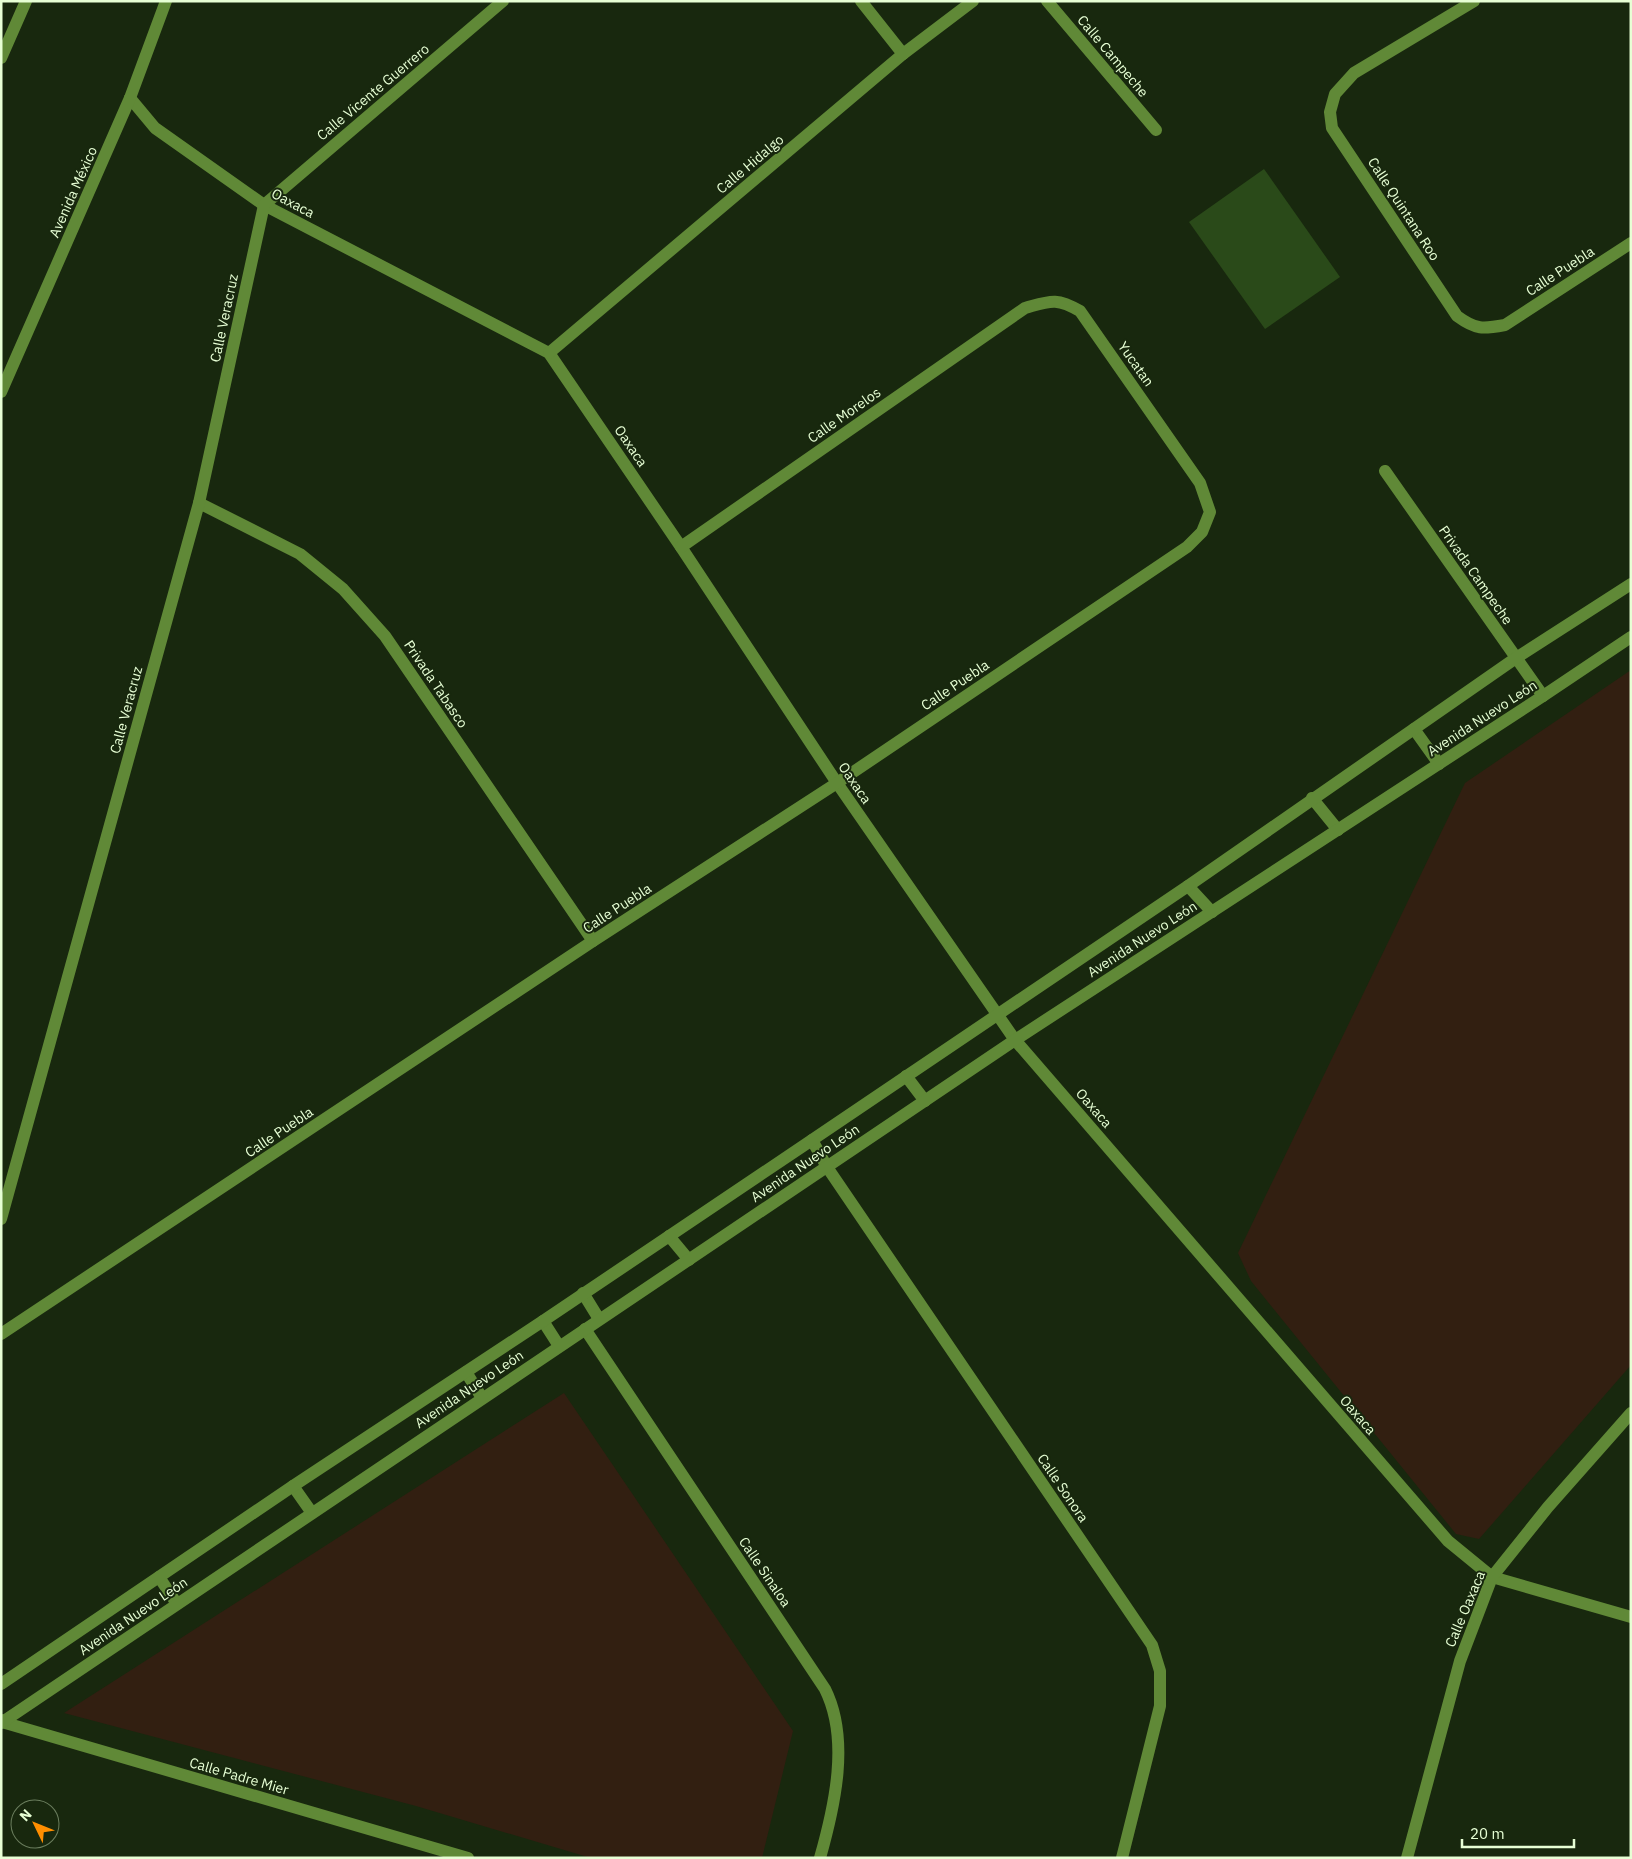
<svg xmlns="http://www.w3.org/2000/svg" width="1632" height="1859" viewBox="0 0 1632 1859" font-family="'IBM Plex Sans',sans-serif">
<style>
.green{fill:#321f11}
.building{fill:#2a4a19}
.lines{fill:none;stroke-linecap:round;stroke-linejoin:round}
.minor{stroke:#608937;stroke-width:12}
.labels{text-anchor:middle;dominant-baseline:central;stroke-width:4;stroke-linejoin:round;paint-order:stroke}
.street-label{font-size:14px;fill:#e7ffd5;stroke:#18280e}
</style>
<rect width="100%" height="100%" fill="#18280e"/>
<g class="green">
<polygon points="1631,670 1631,1365 1479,1539 1456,1534 1251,1281 1238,1253 1465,783"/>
<polygon points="564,1393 793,1731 762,1858 591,1858 416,1806 64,1713"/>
</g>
<polygon class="building" points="1264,169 1340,277 1265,329 1189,222"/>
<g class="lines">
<g class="minor">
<polyline points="861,1 903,54"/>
<polyline points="1047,1 1156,130"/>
<path d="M1474 1 1354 73 1335 94 1330 112 1332 128 1457 316C1476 330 1483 329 1505 325L1631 243"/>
<polyline points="1,58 26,1"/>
<polyline points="130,98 155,128 264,205 549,353 681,547 837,783 1015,1040 1448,1541 1492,1577 1631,1617"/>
<polyline points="549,353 903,54 973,1"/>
<polyline points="1,392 130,98 166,1"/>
<polyline points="1385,471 1543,696"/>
<polyline points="199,503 300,554 343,589 385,636 593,941"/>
<polyline points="1414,729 1439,764"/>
<polyline points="1312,798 1338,830"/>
<polyline points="1188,886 1212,912"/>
<polyline points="906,1076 925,1101"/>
<polyline points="812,1140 827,1167 1152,1645 1160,1671 1160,1706 1122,1858"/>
<polyline points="1,1219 199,503 264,205 503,1"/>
<polyline points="669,1236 689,1260"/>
<polyline points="583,1293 599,1319"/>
<polyline points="543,1321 559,1346"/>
<path d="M585 1329 825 1689C850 1739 835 1805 820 1858"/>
<path d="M1 1334 593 941 837 783 1187 547 1202 532 1210 512 1200 483 1080 311C1056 297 1050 301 1025 308L681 547"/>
<polyline points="466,1372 482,1398"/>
<polyline points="293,1486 312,1513"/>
<polyline points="159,1577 177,1604"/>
<polyline points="1,1684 293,1486 543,1321 812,1140 1188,886 1516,658 1631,584"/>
<polyline points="1,1720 2,1722 468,1858"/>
<polyline points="1,1723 1015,1040 1543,696 1631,637"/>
<polyline points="1407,1858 1460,1661 1492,1577 1548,1507 1631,1413"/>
</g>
</g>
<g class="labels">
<g class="street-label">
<text transform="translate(1113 56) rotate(50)">Calle Campeche</text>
<text transform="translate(373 92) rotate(-40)">Calle Vicente Guerrero</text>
<text transform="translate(750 164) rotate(-40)">Calle Hidalgo</text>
<text transform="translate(73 192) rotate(-66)">Avenida México</text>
<text transform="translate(293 203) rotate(28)">Oaxaca</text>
<text transform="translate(1404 209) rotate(57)">Calle Quintana Roo</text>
<text transform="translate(1560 271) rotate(-33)">Calle Puebla</text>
<text transform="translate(224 318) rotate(-78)">Calle Veracruz</text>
<text transform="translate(1136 364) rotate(55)">Yucatan</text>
<text transform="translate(844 415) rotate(-35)">Calle Morelos</text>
<text transform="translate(631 446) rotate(56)">Oaxaca</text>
<text transform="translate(1476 575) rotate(55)">Privada Campeche</text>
<text transform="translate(436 684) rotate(56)">Privada Tabasco</text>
<text transform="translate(955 685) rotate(-34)">Calle Puebla</text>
<text transform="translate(126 710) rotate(-75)">Calle Veracruz</text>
<text transform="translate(1482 718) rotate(-33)">Avenida Nuevo León</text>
<text transform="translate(855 783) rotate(56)">Oaxaca</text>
<text transform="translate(617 908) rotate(-33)">Calle Puebla</text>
<text transform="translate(1142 939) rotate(-33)">Avenida Nuevo León</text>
<text transform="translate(1094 1108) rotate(49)">Oaxaca</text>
<text transform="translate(279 1132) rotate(-34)">Calle Puebla</text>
<text transform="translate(805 1163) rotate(-34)">Avenida Nuevo León</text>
<text transform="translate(469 1389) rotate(-34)">Avenida Nuevo León</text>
<text transform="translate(1358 1415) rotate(49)">Oaxaca</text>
<text transform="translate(1063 1488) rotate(56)">Calle Sonora</text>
<text transform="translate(765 1572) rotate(56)">Calle Sinaloa</text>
<text transform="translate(1465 1609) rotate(-67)">Calle Oaxaca</text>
<text transform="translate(133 1616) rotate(-34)">Avenida Nuevo León</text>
<text transform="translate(239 1776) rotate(16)">Calle Padre Mier</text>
</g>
</g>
<rect width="1632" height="1859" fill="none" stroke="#e7ffd5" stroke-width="5"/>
<g transform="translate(35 1824) rotate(313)"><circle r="24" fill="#18280e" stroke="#6b7e5e"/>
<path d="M0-4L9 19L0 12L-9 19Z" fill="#ff8e01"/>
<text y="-8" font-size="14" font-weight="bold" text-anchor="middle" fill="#e7ffd5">N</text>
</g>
<path d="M1462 1839v8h112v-8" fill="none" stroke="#e7ffd5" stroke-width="2.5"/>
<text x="1470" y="1839" font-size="15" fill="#e7ffd5" stroke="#18280e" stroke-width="4" paint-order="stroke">20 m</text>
</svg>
